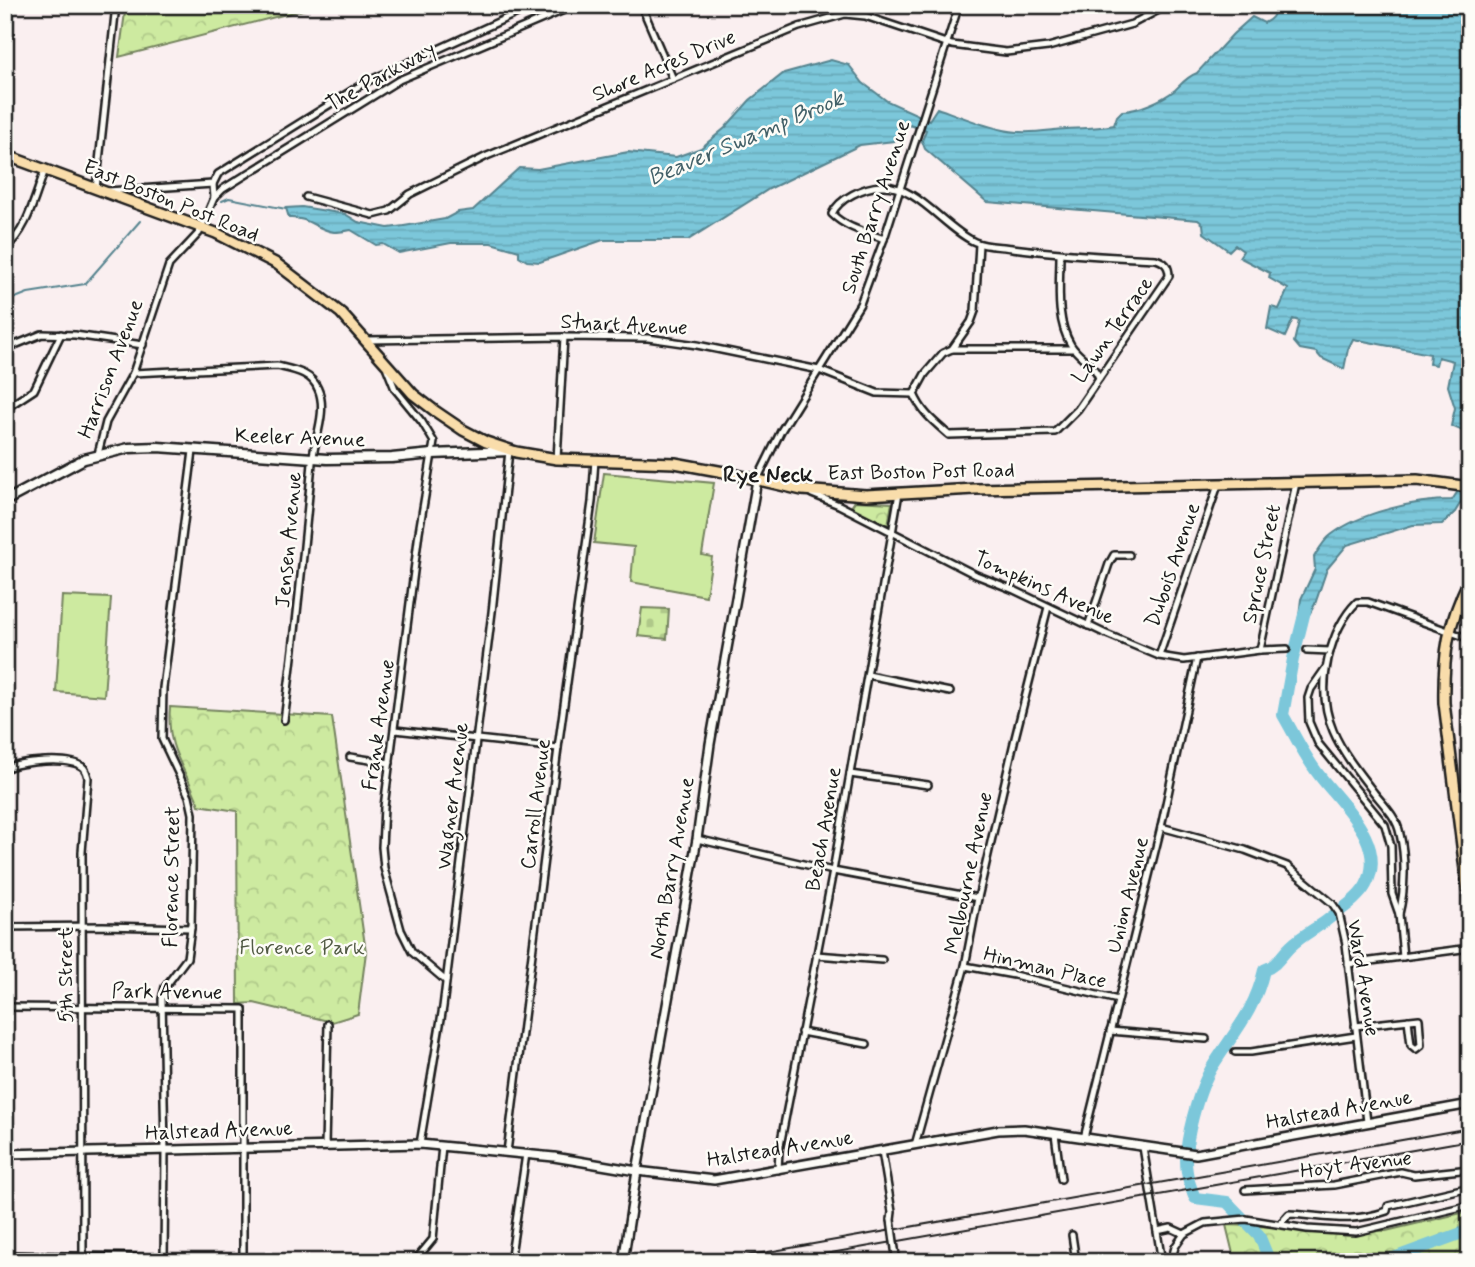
<svg xmlns="http://www.w3.org/2000/svg" width="1475" height="1267" viewBox="0 0 1475 1267" font-family="Mynerve,sans-serif">
<style>
.cemetery{fill:url(#cemetery-stones);stroke:#74835e;stroke-width:2}
.park{fill:url(#park-crowns);stroke:#74835e;stroke-width:2}
.pitch{fill:#cdeaa0;stroke:#74835e;stroke-width:2}
.water{fill:url(#water-rules);stroke:#55838e;stroke-width:2}
.lines{fill:none;stroke-linecap:round;stroke-linejoin:round}
.stream{stroke:#55838e;stroke-width:2}
.river{stroke:#7bc7da;stroke-width:12}
.minor-casing{stroke:#1c1c1c;stroke-width:10}
.tertiary-casing{stroke:#1c1c1c;stroke-width:12}
.secondary-casing{stroke:#1c1c1c;stroke-width:13}
.primary-casing{stroke:#1c1c1c;stroke-width:14}
.minor{stroke:#fdfcf7;stroke-width:5}
.tertiary{stroke:#fdfcf7;stroke-width:7}
.secondary{stroke:#fdfcf7;stroke-width:8}
.primary{stroke:#f9ddab;stroke-width:9}
.rail{stroke:#1c1c1c;stroke-width:2}
.minor-bridge-casing{stroke:#1c1c1c;stroke-width:10;stroke-linecap:butt}
.minor-bridge{stroke:#fdfcf7;stroke-width:5}
.labels{text-anchor:middle;dominant-baseline:central;stroke-width:5;stroke-linejoin:round;paint-order:stroke}
.street-label{font-size:21px;fill:#1c1c1c;stroke:#fdfcf7}
.park-label{font-size:21px;fill:#515a44;stroke:#fdfcf7}
.water-label{font-size:23px;font-style:italic;fill:#426068;stroke:#fdfcf7}
.neighbourhood-label{font-size:23px;font-weight:bold;fill:#1c1c1c;stroke:#fdfcf7}
</style>
<defs>
<pattern id="cemetery-stones" width="16" height="16" patternUnits="userSpaceOnUse" patternTransform="scale(1.75)"><rect width="16" height="16" fill="#cdeaa0"/><path d="M2 7V4a2 2 0 0 1 4 0v3zM10 15v-3a2 2 0 0 1 4 0v3z" fill="#afc889"/></pattern>
<pattern id="park-crowns" width="20" height="18" patternUnits="userSpaceOnUse" patternTransform="scale(1.75)"><rect width="20" height="18" fill="#cdeaa0"/><path d="M2 6a3 3 0 1 1 6 0M12 15a3 3 0 1 1 6 0" fill="none" stroke="#afc889"/></pattern>
<pattern id="water-rules" width="6" height="5" patternUnits="userSpaceOnUse" patternTransform="scale(1.75)"><rect width="6" height="5" fill="#7bc7da"/><path d="M0 2.5h6" fill="none" stroke="#6aaaba"/></pattern>
</defs>
<rect width="100%" height="100%" fill="#faeff0"/>
<filter id="ink" filterUnits="userSpaceOnUse"><feTurbulence type="fractalNoise" baseFrequency=".0143" numOctaves="2"/><feDisplacementMap in="SourceGraphic" scale="14" xChannelSelector="R" yChannelSelector="G"/><feConvolveMatrix kernelMatrix="1 2 1 2 8 2 1 2 1" color-interpolation-filters="sRGB"/></filter>
<g filter="url(#ink)">
<polygon class="cemetery" points="642,608 669,609 667,639 638,636"/>
<g class="park">
<polygon points="126,5 314,5 314,7 119,57"/>
<polygon points="855,501 892,503 888,525 851,507"/>
<path d="M170 707 332 717 366 952 358 1014 332 1022 254 1003 238 1004 237 811 199 805C185 765 166 752 170 707Z"/>
<polygon points="1470,1211 1470,1262 1235,1262 1226,1225 1386,1231"/>
</g>
<g class="pitch">
<polygon points="604,473 714,483 702,555 712,557 706,596 631,582 634,547 594,543"/>
<polygon points="62,596 111,598 104,696 56,692"/>
</g>
<g class="water">
<path d="M1278 5H1470V434L1451 426 1455 408 1448 386 1453 361 1438 357 1436 365 1429 364 1430 354 1353 339 1348 349 1344 369 1321 358 1316 352 1300 349 1294 342 1299 321 1293 319 1285 337 1267 329 1271 307 1279 309 1288 289 1269 278 1270 273 1239 257 1243 251 1235 245 1229 251 1204 233 1203 224 1198 220 987 202 925 149 922 141 926 130 909 125 894 141 860 145 769 189 688 240H603L540 262 527 261 519 256V251L491 243H451L399 253 383 244 376 245 351 230C346 231 339 232 334 232 315 229 309 217 289 218L286 208 302 207 345 214 358 222 388 228 404 226 445 219 458 212 473 210 519 168 538 169 628 152 676 157 701 148 725 128 750 100 784 73 831 60 849 65 863 83 887 101 929 120 937 108C957 115 978 124 999 129 1018 134 1035 132 1054 130 1074 128 1093 129 1114 125L1117 116 1122 111C1138 111 1162 100 1175 90 1182 83 1188 76 1197 73L1233 34 1252 17 1264 23C1272 19 1274 16 1275 8Z"/>
<path d="M1470 462V487L1455 512 1442 524 1413 525 1347 545 1327 569 1315 604 1305 622 1298 624 1301 599 1315 569 1314 557C1319 549 1324 540 1331 535 1361 512 1415 500 1452 500L1466 479Z"/>
</g>
<g class="lines">
<g class="stream">
<polyline points="222,201 229,198 286,209"/>
<polyline points="5,302 28,293 85,284 140,221"/>
</g>
<g class="river">
<path d="M1270 1262 1259 1235 1227 1202 1195 1198C1192 1190 1188 1181 1187 1172 1182 1145 1199 1087 1214 1064 1235 1031 1255 1010 1264 970 1278 965 1281 955 1291 946 1301 936 1315 929 1326 921 1338 911 1358 900 1366 885 1389 842 1338 802 1316 771 1303 753 1294 734 1283 715L1293 659 1306 607"/>
<polyline points="1383,1262 1470,1230"/>
</g>
<defs>
<g id="minor">
<polyline points="641,5 673,79"/>
<polyline points="96,189 116,5"/>
<polyline points="108,191 213,184"/>
<polyline points="306,197 373,215 389,211 410,194 487,156 799,27 845,14 865,16 952,45 1006,52 1048,47 1132,24 1168,5"/>
<polyline points="214,198 213,184 218,174 364,83 535,5"/>
<path d="M884 239C866 232 846 228 832 214 839 198 864 187 881 186 916 184 945 229 975 242 986 247 1001 246 1012 248 1060 254 1108 257 1156 259 1165 262 1169 266 1169 276L1078 409 1055 432 949 435C934 422 922 413 914 394"/>
<path d="M5 248C28 231 35 195 45 170"/>
<path d="M1060 254C1060 284 1055 319 1071 345 1079 358 1094 363 1099 378"/>
<polyline points="367,340 564,337 648,338 697,345 819,370 877,393 914,394"/>
<polyline points="5,349 42,334 75,335 143,345"/>
<polyline points="952,349 1073,349"/>
<polyline points="387,369 395,389 422,422 434,442 419,532 384,807 382,847 384,868 401,930 412,952 446,981"/>
<path d="M133 373 277 366C293 370 311 372 318 389 328 411 314 440 312 463 304 549 296 635 284 720"/>
<polyline points="914,394 925,374 943,353 952,349 971,322 975,311 979,244"/>
<polyline points="5,409 34,390 61,334"/>
<polyline points="98,454 106,422 133,373 169,265 199,233 214,198 223,189 399,80 576,5"/>
<polyline points="557,459 564,337"/>
<polyline points="757,480 781,431 860,304 884,239 959,5"/>
<polyline points="812,494 839,505 976,575 1014,590 1104,633 1159,656 1184,660 1260,650 1287,649"/>
<polyline points="1088,626 1109,564 1114,555 1129,555"/>
<polyline points="1260,650 1296,483"/>
<polyline points="1307,650 1330,651"/>
<polyline points="1159,656 1218,485"/>
<polyline points="1325,669 1311,689 1308,698 1309,722 1318,743 1385,825 1391,846 1392,894 1399,914 1403,957"/>
<polyline points="868,675 950,692"/>
<polyline points="395,730 558,748"/>
<polyline points="350,757 390,763"/>
<path d="M5 769C19 761 71 756 84 768 87 772 87 773 88 778L82 852 83 1262"/>
<polyline points="850,774 928,785"/>
<polyline points="1161,827 1245,850 1287,866 1332,903 1339,913 1346,944 1367,1122"/>
<polyline points="697,839 833,871 978,898"/>
<path d="M1399 914C1405 890 1406 859 1400 834 1397 818 1385 806 1375 794 1340 749 1315 718 1328 659 1333 638 1342 617 1357 602H1368L1470 639"/>
<polyline points="5,927 103,926 191,928"/>
<polyline points="816,955 882,960"/>
<polyline points="1348,964 1470,948"/>
<polyline points="965,966 1014,975 1118,1000"/>
<polyline points="5,1007 243,1009 243,1262"/>
<polyline points="1355,1026 1419,1019 1421,1045 1416,1049 1411,1045 1408,1020"/>
<polyline points="1110,1031 1206,1039"/>
<polyline points="801,1032 867,1044"/>
<polyline points="1235,1052 1251,1052 1356,1036"/>
<polyline points="1055,1134 1061,1179"/>
<polyline points="1084,1138 1161,827 1197,658"/>
<polyline points="420,1144 443,1007 492,612 509,451"/>
<polyline points="915,1145 965,966 978,898 1015,738 1048,607"/>
<polyline points="325,1146 328,1024"/>
<polyline points="1143,1147 1162,1262"/>
<polyline points="882,1151 892,1212 891,1220"/>
<polyline points="507,1152 558,748 592,502 595,460"/>
<polyline points="778,1170 779,1151 833,871 899,493"/>
<polyline points="1245,1190 1334,1185 1401,1172 1414,1175 1470,1169"/>
<path d="M1280 1224 1289 1214C1327 1216 1349 1224 1387 1211L1388 1206 1470 1187"/>
<polyline points="1157,1231 1171,1228 1184,1234"/>
<polyline points="1072,1235 1076,1262"/>
<polyline points="895,1249 897,1262"/>
<polyline points="5,1255 127,1257 227,1262"/>
<polyline points="164,1262 165,1150 162,999 165,987 187,958 191,928 193,814 189,796 162,739 163,688 193,451"/>
<polyline points="414,1262 433,1239 442,1146"/>
<polyline points="510,1262 526,1154"/>
<polyline points="1171,1262 1175,1247 1184,1234 1205,1223 1246,1219 1307,1229 1356,1232 1470,1205"/>
</g>
<g id="tertiary">
<polyline points="1457,795 1470,793"/>
<polyline points="5,1154 420,1144 554,1157 637,1171 714,1180 998,1130 1024,1129 1196,1154 1470,1104"/>
<polyline points="623,1262 637,1171 697,839 710,744 757,480"/>
</g>
<polyline id="secondary" points="5,501 84,459 129,448 158,447 327,459 392,458 432,454 509,451"/>
<g id="primary">
<polyline points="5,155 216,233 277,264 341,313 413,394 435,411 463,430 486,442 516,452 557,459 675,463 724,472 802,490 866,495 975,489 1417,480 1470,487"/>
<path d="M1470 578C1448 623 1443 653 1444 703L1470 909"/>
</g>
</defs>
<use href="#minor" class="minor-casing"/>
<use href="#tertiary" class="tertiary-casing"/>
<use href="#secondary" class="secondary-casing"/>
<use href="#primary" class="primary-casing"/>
<use href="#minor" class="minor"/>
<use href="#tertiary" class="tertiary"/>
<use href="#secondary" class="secondary"/>
<use href="#primary" class="primary"/>
<g class="rail">
<polyline points="711,1262 1470,1128"/>
<polyline points="780,1262 1470,1140"/>
</g>
<defs>
<polyline id="minor-bridge" points="891,1220 895,1249"/>
</defs>
<use href="#minor-bridge" class="minor-bridge-casing"/>
<use href="#minor-bridge" class="minor-bridge"/>
</g>
</g>
<g class="labels">
<g class="street-label">
<text transform="translate(664 66) rotate(-23)">Shore Acres Drive</text>
<text transform="translate(381 77) rotate(-29)">The Parkway</text>
<text transform="translate(171 201) rotate(22)">East Boston Post Road</text>
<text transform="translate(876 207) rotate(-72)">South Barry Avenue</text>
<text transform="translate(624 325) rotate(3)">Stuart Avenue</text>
<text transform="translate(1113 330) rotate(-55)">Lawn Terrace</text>
<text transform="translate(111 369) rotate(-69)">Harrison Avenue</text>
<text transform="translate(300 438) rotate(2)">Keeler Avenue</text>
<text transform="translate(921 472) rotate(-1)">East Boston Post Road</text>
<text transform="translate(289 540) rotate(-85)">Jensen Avenue</text>
<text transform="translate(1262 564) rotate(-78)">Spruce Street</text>
<text transform="translate(1173 565) rotate(-71)">Dubois Avenue</text>
<text transform="translate(1044 588) rotate(24)">Tompkins Avenue</text>
<text transform="translate(379 725) rotate(-82)">Frank Avenue</text>
<text transform="translate(453 796) rotate(-83)">Wagner Avenue</text>
<text transform="translate(536 804) rotate(-83)">Carroll Avenue</text>
<text transform="translate(824 829) rotate(-80)">Beach Avenue</text>
<text transform="translate(672 868) rotate(-80)">North Barry Avenue</text>
<text transform="translate(969 873) rotate(-78)">Melbourne Avenue</text>
<text transform="translate(172 877) rotate(-89)">Florence Street</text>
<text transform="translate(1128 895) rotate(-76)">Union Avenue</text>
<text transform="translate(1045 968) rotate(13)">Hinman Place</text>
<text transform="translate(66 975) rotate(-90)">5th Street</text>
<text transform="translate(1363 978) rotate(81)">Ward Avenue</text>
<text transform="translate(167 992) rotate(1)">Park Avenue</text>
<text transform="translate(1339 1110) rotate(-10)">Halstead Avenue</text>
<text transform="translate(219 1131) rotate(-2)">Halstead Avenue</text>
<text transform="translate(780 1149) rotate(-9)">Halstead Avenue</text>
<text transform="translate(1356 1165) rotate(-7)">Hoyt Avenue</text>
</g>
<g class="park-label">
<text x="302" y="948">Florence Park</text>
</g>
<g class="water-label">
<text transform="translate(746 139) rotate(-23)">Beaver Swamp Brook</text>
</g>
<g class="neighbourhood-label">
<text x="768" y="476">Rye Neck</text>
</g>
</g>
<rect width="1475" height="1267" fill="none" stroke="#fdfcf7" stroke-width="28"/>
<rect x="14" y="14" width="1447" height="1239" fill="none" stroke="#1c1c1c" stroke-width="2.5" filter="url(#ink)"/>
</svg>
